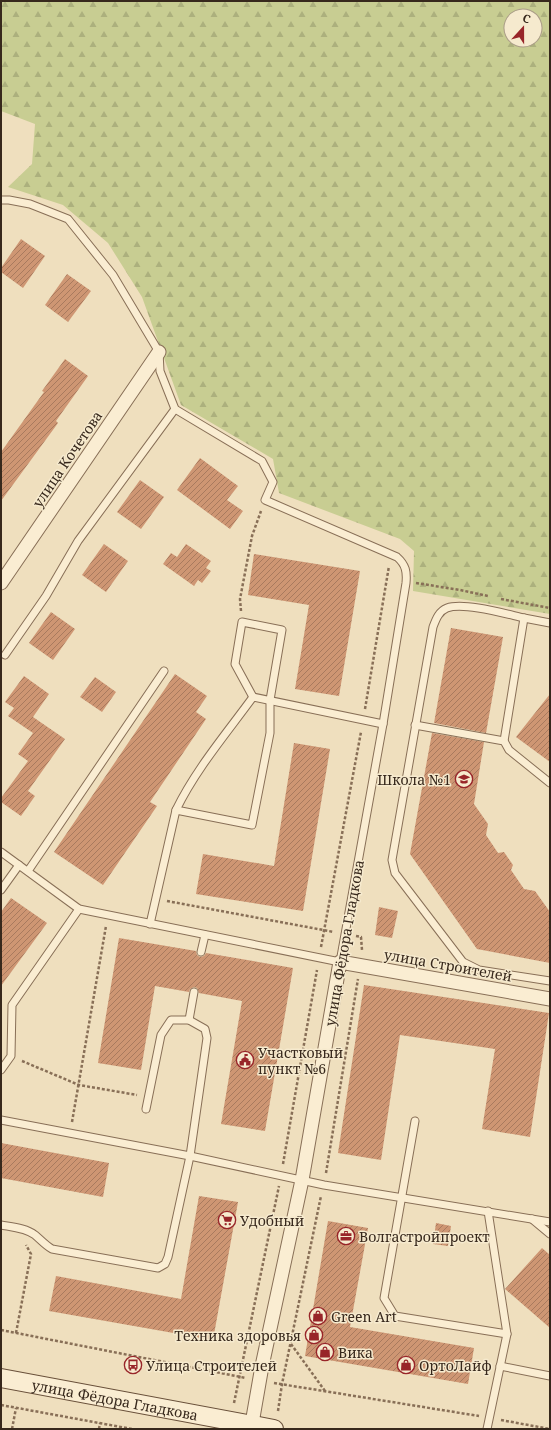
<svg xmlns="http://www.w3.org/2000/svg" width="551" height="1430" viewBox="0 0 551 1430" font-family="'Noto Serif',serif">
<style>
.forest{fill:url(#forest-firs);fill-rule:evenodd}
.building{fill:url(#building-hatch)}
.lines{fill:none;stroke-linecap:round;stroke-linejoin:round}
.lane-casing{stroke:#886f57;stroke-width:9}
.street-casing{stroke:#886f57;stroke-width:15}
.secondary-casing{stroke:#69503a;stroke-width:20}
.path{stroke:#886f57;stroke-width:2.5;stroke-dasharray:3 2;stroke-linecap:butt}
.lane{stroke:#faedd2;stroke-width:7}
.street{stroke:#faedd2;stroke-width:13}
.secondary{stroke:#faedd2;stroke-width:18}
.labels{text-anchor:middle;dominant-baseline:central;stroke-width:3;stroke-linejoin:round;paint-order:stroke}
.street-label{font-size:14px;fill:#37281c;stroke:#f6eace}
.poi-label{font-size:14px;fill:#37281c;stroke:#f6eace;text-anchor:start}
</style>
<defs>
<pattern id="forest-firs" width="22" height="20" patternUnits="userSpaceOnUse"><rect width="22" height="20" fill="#c8cd92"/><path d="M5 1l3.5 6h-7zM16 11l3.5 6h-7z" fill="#acb07d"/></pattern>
<pattern id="building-hatch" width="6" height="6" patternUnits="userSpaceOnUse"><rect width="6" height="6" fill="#ce9673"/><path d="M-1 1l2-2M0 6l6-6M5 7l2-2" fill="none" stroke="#a87a5e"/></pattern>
</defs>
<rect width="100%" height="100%" fill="#efdfbe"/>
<path class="forest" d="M1 1H550V614L413 591 414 551 400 539 279 493 273 459 181 405 142 297 108 243 63 205 8 187 32 164 35 124 1 111ZM511 16H535V40H511Z"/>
<g class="building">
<polygon points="21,239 45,256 23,288 1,272 1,268"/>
<polygon points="67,274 91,291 68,322 45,305"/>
<polygon points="65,359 88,376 56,421 58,423 1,501 1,452 44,392 42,391"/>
<polygon points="200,458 238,486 227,500 243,511 230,529 177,490"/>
<polygon points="140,480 164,497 141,529 117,512"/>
<polygon points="104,544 128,561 106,592 82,575"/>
<polygon points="186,544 211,561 206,568 211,571 202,583 198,580 194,586 163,564 171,553 177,557"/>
<polygon points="254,554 360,571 339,696 295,689 309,605 248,595"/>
<polygon points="51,612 75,629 53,660 29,643"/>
<polygon points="451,628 503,637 486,733 434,723"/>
<polygon points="175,674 207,696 196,712 206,719 150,802 157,806 103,885 54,852"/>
<polygon points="24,676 49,694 33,717 65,739 28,791 35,796 21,816 1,802 1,798 28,761 18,754 33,733 8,716 14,708 5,702"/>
<polygon points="95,677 116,692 102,712 80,697"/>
<polygon points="550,694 550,762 516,737"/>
<polygon points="432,733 484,742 474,804 488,824 486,835 498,853 504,852 513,865 511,870 524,889 535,891 550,912 550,963 477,949 410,854"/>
<polygon points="294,743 330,749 303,911 196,894 203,854 274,866"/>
<polygon points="11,898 47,923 1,986 1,912"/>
<polygon points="379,907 398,911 392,938 375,935"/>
<polygon points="119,938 196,951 197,955 200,957 204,956 206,953 293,968 265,1131 221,1124 242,1001 199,993 197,988 194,987 190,989 189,992 155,986 141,1070 98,1063"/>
<polygon points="364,985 549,1013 530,1137 482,1129 495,1049 400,1035 381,1160 338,1153"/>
<polygon points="1,1143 109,1163 103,1197 1,1178"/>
<polygon points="199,1196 238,1202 213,1340 49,1311 56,1276 181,1299"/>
<polygon points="328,1221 368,1228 350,1327 474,1348 468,1384 305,1356"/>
<polygon points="436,1223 451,1226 448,1246 433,1244"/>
<polygon points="542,1248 550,1255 550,1328 505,1289"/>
</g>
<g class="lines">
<defs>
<g id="lane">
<path d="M1 200H9L30 204 68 219 113 275 159 352 160 371 175 409 262 461 273 482 265 500 397 557C406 565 407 572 406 583L383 724 340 962 79 909 1 852"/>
<path d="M524 618C506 614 464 602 447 608 439 611 436 619 433 627L392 860 395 873 463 962 479 970 550 981"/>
<polyline points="5,655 46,596 78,541 175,409"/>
<polyline points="415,725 504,741 509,750 550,783"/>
<polyline points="504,741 524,618 550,623"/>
<path d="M176 810C196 769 226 734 253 697L383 724"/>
<polyline points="28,871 164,671"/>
<polyline points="1,890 19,865"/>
<polyline points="150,924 176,810 252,825 270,733 270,700 282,630 242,622 235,664 253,697"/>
<polyline points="201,952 205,935"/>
<polyline points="189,1020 194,992"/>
<polyline points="1,1070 11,1056 12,1005 79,909"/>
<polyline points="1,1120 190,1156 324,1185 550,1222"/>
<polyline points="415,1121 384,1298 395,1316 507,1334"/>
<polyline points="532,1219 550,1234"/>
<path d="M1 1225C12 1227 26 1228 35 1235 41 1240 45 1245 52 1249L158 1268 165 1264 168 1257 190 1156 207 1038 205 1029 189 1020H171L161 1035 146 1109"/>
<polyline points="500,1366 550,1376"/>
<polyline points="487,1429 507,1334 488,1211"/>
</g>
<g id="street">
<polyline points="1,583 159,352"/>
<polyline points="251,1429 262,1366 302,1180 340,962 550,999"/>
</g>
<g id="secondary">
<path id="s1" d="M1 1378 274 1429"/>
</g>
</defs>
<use href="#lane" class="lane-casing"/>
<use href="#street" class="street-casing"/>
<use href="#secondary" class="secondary-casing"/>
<g class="path">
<polyline points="416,583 460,590 488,596"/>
<polyline points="501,599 550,608"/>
<polyline points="241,611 240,599 252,536 261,511"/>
<polyline points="365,709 389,566"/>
<polyline points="167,901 334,932"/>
<polyline points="356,936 361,937 362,950"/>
<polyline points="321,947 361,732"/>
<polyline points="22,1061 79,1085 137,1095"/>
<polyline points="72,1122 106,926"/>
<polyline points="283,1164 317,970"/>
<polyline points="326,1173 358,979"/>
<polyline points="1,1330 246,1378"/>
<polyline points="16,1333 31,1254 26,1245"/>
<polyline points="291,1344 325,1391"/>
<polyline points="274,1383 479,1416"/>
<polyline points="234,1403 279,1186"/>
<polyline points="1,1405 132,1429"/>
<polyline points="278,1411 282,1384 321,1196"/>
<polyline points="501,1420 550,1429"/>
<polyline points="12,1429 16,1408"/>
<polyline points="99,1429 100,1423"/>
</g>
<use href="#lane" class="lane"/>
<use href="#street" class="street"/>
<use href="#secondary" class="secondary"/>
</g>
<defs>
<symbol id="school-ring" viewBox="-11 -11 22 22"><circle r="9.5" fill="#f6eace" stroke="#982529" stroke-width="1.5"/><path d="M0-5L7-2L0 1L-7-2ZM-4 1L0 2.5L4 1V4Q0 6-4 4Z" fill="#982529"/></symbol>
<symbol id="civic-ring" viewBox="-11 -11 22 22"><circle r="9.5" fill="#f6eace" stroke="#982529" stroke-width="1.5"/><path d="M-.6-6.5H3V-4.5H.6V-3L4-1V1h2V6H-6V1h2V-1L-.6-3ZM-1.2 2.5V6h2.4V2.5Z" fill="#982529"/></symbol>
<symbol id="supermarket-ring" viewBox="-11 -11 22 22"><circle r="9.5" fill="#f6eace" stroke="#982529" stroke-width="1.5"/><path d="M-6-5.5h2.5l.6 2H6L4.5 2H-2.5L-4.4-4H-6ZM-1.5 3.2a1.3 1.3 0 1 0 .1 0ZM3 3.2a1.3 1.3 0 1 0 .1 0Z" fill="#982529"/></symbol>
<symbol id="office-ring" viewBox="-11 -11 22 22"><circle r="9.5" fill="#f6eace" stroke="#982529" stroke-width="1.5"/><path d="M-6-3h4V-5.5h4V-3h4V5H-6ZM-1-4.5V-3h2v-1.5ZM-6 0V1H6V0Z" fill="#982529"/></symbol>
<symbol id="shop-ring" viewBox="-11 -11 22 22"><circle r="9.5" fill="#f6eace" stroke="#982529" stroke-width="1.5"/><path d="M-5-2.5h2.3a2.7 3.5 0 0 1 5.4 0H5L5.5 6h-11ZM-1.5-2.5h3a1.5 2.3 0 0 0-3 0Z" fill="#982529"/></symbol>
<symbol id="bus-ring" viewBox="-11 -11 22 22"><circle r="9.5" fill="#f6eace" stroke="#982529" stroke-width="1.5"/><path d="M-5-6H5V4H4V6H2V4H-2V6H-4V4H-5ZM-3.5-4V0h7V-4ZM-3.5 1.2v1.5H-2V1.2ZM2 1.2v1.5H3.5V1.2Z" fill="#982529"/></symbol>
</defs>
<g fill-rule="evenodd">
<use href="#school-ring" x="454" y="769" width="20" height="20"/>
<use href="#civic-ring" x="235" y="1050" width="20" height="20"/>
<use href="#supermarket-ring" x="217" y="1210" width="20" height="20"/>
<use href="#office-ring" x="336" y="1226" width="20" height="20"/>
<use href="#shop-ring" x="308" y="1306" width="20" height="20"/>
<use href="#shop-ring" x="304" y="1325" width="20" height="20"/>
<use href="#shop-ring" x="315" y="1342" width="20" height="20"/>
<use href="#bus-ring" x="123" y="1355" width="20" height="20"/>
<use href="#shop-ring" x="396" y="1355" width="20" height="20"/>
</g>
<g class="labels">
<g class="street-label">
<text transform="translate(67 459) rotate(-56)">улица Кочетова</text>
<text transform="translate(344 943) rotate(-80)">улица Фёдора Гладкова</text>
<text transform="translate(448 965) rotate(10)">улица Строителей</text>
<text stroke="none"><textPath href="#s1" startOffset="116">улица Фёдора Гладкова</textPath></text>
</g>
<g class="poi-label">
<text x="451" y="779" text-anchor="end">Школа №1</text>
<text x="258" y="1052">Участковый<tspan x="258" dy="16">пункт №6</tspan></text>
<text x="240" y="1220">Удобный</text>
<text x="359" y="1236">Волгастройпроект</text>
<text x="331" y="1316">Green Art</text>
<text x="301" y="1335" text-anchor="end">Техника здоровья</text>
<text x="338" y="1352">Вика</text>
<text x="146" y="1365">Улица Строителей</text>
<text x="419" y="1365">ОртоЛайф</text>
</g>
</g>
<rect width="551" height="1430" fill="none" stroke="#37281c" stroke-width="4"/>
<g transform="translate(523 28) rotate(21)"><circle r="19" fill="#f6eace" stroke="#aa9c87"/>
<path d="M0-3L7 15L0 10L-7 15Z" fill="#982529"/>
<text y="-6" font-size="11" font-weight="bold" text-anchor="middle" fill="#37281c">С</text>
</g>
</svg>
